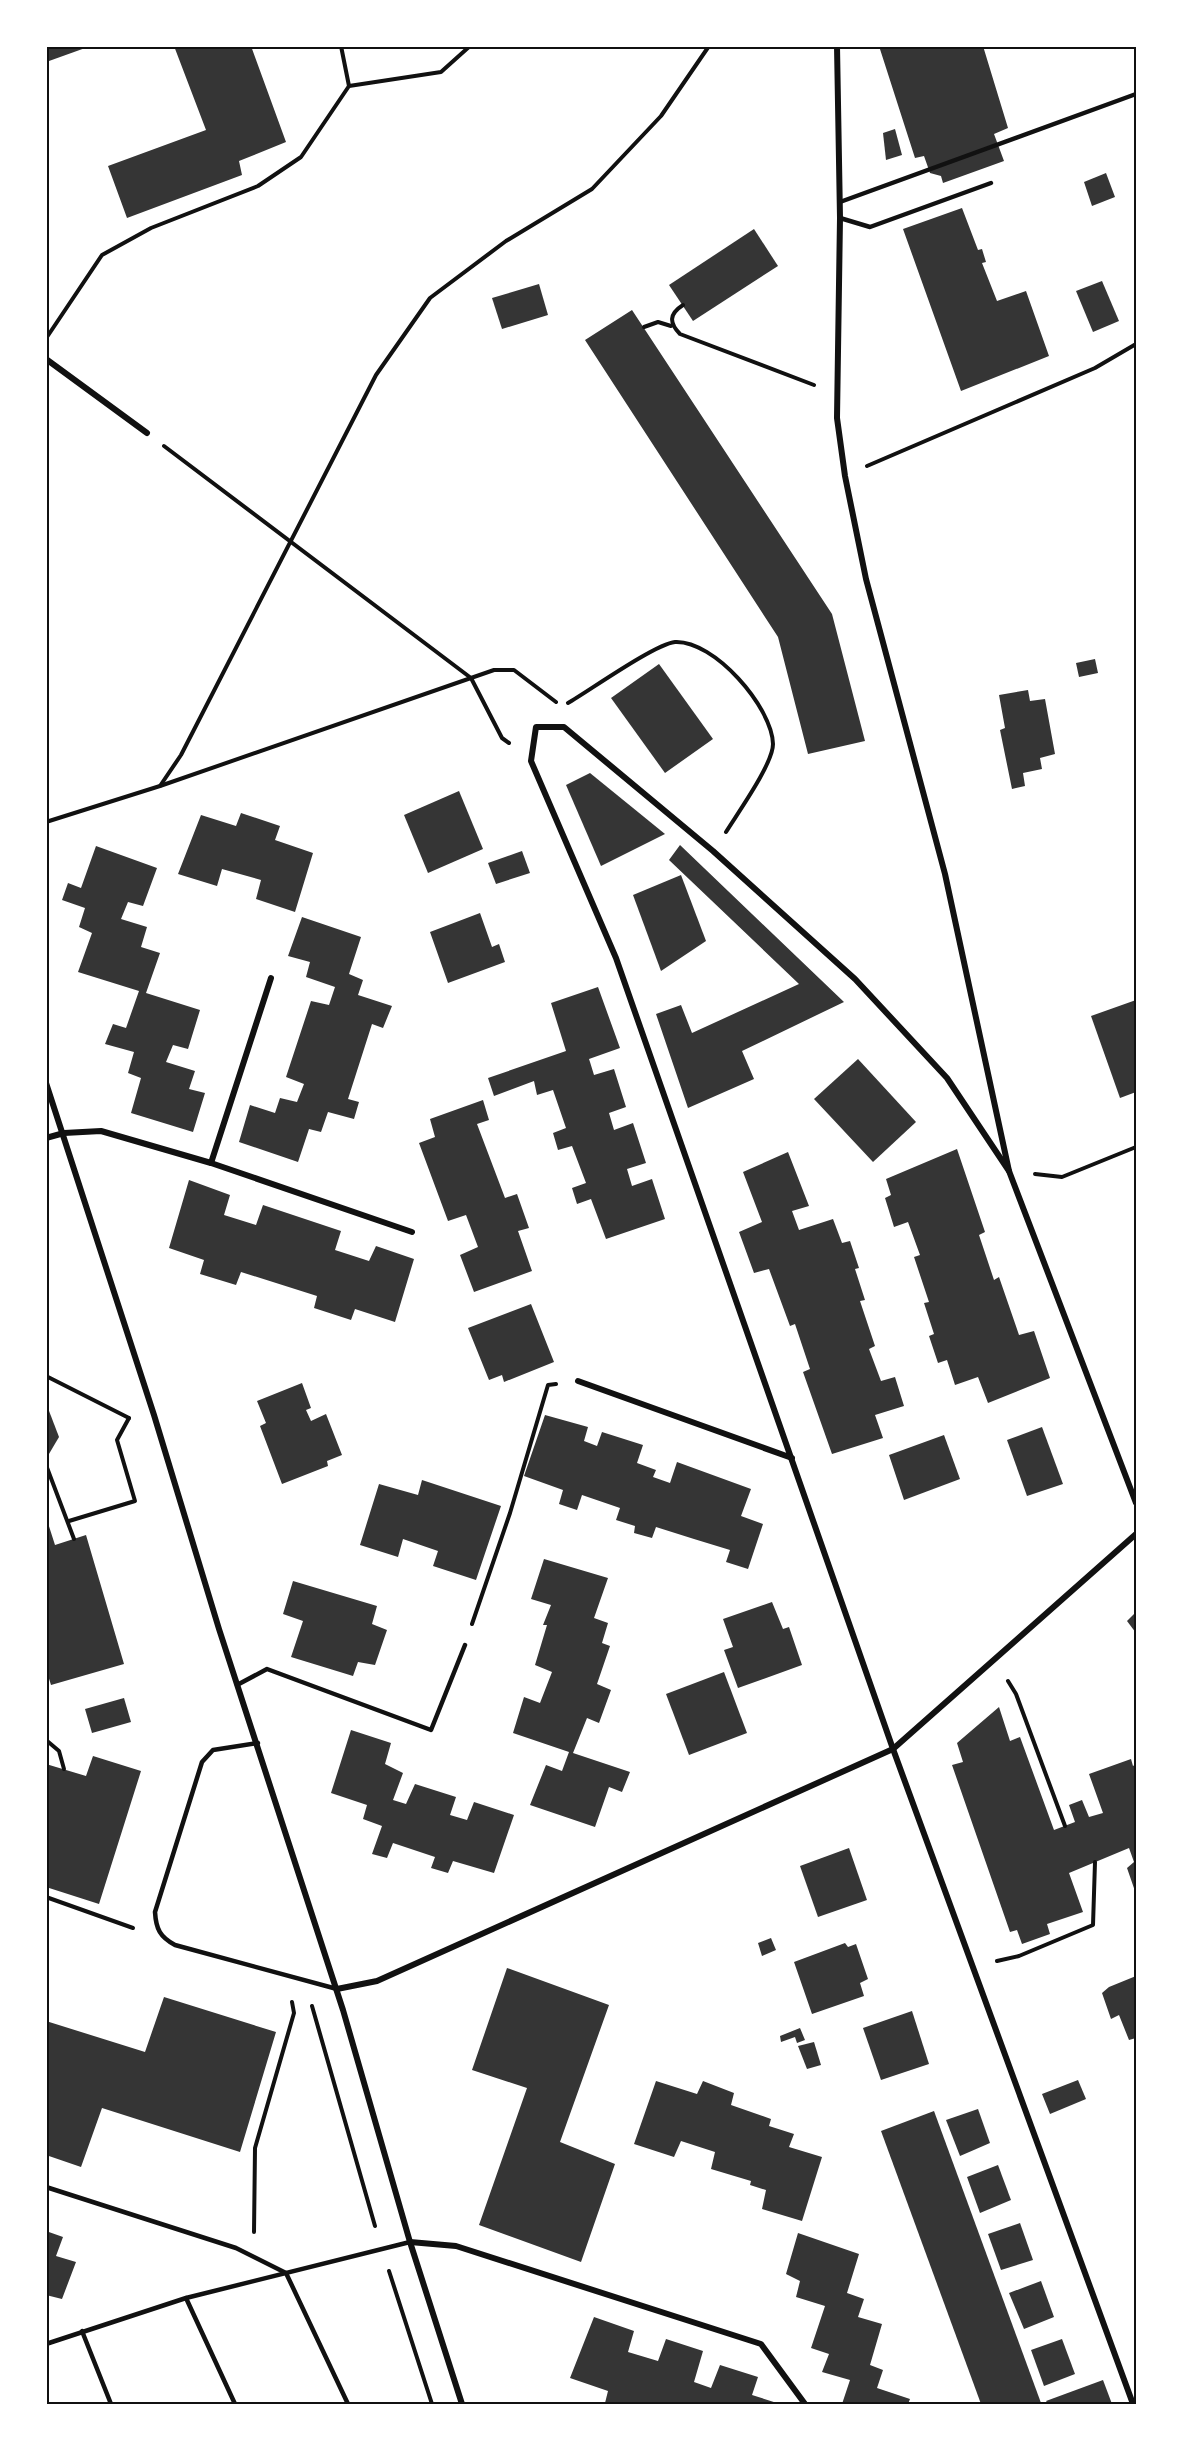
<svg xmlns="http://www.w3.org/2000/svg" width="1183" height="2451" viewBox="0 0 1183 2451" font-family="'Libre Baskerville',serif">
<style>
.building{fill:#353535}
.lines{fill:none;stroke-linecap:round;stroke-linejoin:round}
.path{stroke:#111;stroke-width:4}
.service{stroke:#111;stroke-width:4.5}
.minor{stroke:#111;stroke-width:6}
.neatline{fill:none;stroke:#111;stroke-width:2}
</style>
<rect width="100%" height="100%" fill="#fff"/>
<g class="building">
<polygon points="46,46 88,46 88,47 49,61"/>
<polygon points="174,46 251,46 286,142 239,161 242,175 127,218 108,166 206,130"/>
<polygon points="879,46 983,46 1008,128 994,134 1004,161 943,183 941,176 930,173 924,156 915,158"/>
<polygon points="895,129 902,155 886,160 883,133"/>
<polygon points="1106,173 1115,197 1092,206 1084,182"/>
<polygon points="962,208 978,250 982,249 986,262 982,263 997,301 1026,291 1049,356 961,391 903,229"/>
<polygon points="754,229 778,266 693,321 669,285"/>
<polygon points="1102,281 1119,321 1093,332 1076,291"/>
<polygon points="539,284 548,315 502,329 492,298"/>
<polygon points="632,310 832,614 865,741 808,754 778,637 585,340"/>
<polygon points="1095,659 1098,673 1079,677 1076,663"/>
<polygon points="659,664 713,739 665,773 611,698"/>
<polygon points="1028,690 1030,701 1045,699 1055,754 1040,758 1042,769 1023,773 1025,786 1012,789 1000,730 1005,728 999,695"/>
<polygon points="590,773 665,834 601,866 566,785"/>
<polygon points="459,791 483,849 428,873 404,815"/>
<polygon points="241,813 280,826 275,840 313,853 295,912 256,899 261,880 222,869 217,886 178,874 201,815 236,826"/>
<polygon points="680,845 844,1002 742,1051 754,1079 688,1108 656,1014 681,1005 692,1033 799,984 669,860"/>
<polygon points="96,846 157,868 143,906 128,902 121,919 147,927 141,947 160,953 146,993 200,1010 188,1049 173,1045 166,1062 195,1071 189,1089 205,1093 193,1132 131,1113 141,1078 128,1073 134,1052 105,1044 113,1024 126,1028 139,991 78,972 92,933 79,927 85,908 62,900 68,883 81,888"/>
<polygon points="522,851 530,873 496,884 488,863"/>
<polygon points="681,875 706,941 661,971 633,895"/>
<polygon points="480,913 492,947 499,944 505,962 448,983 430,932"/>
<polygon points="302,917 361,937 349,974 363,980 358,995 392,1006 383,1028 372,1024 348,1099 359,1102 354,1119 328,1112 321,1132 309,1129 298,1162 239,1142 250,1105 275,1113 280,1098 297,1102 304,1084 286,1077 311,1001 329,1005 335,987 306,977 310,962 288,956"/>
<polygon points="598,987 620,1048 589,1059 590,1062 594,1075 614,1069 626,1107 609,1113 614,1130 633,1123 646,1163 627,1169 632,1186 652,1179 665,1219 606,1239 591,1199 577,1204 572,1188 586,1183 572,1146 558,1150 553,1133 566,1128 553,1090 537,1095 534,1081 494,1096 488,1078 566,1051 551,1003"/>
<polygon points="1136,1000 1136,1092 1120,1098 1091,1016"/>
<polygon points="858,1059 916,1122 873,1162 814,1099"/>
<polygon points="483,1100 489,1120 477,1124 505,1198 517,1194 529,1228 518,1231 532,1271 474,1292 460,1255 478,1247 466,1215 448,1221 419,1143 435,1137 430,1119"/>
<polygon points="957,1149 985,1232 979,1235 994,1280 999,1277 1019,1335 1034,1331 1050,1378 988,1403 978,1377 955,1385 947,1360 938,1363 929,1336 934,1334 924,1303 929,1302 914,1257 920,1255 908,1222 894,1227 885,1198 891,1195 886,1179"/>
<polygon points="788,1152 809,1206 792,1211 799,1230 833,1219 842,1243 850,1241 859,1268 855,1269 865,1300 860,1301 875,1346 869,1349 881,1381 895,1377 904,1406 875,1415 883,1438 832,1454 803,1372 810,1369 795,1324 790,1326 769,1269 754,1273 739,1232 762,1222 743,1172"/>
<polygon points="189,1180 230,1195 224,1215 256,1225 263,1205 341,1231 335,1250 369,1261 376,1246 414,1259 395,1322 355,1309 351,1320 314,1308 317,1296 241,1272 236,1285 200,1274 204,1260 169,1248"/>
<polygon points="531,1304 554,1362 504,1382 502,1375 489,1380 468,1328"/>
<polygon points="302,1383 311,1408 306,1410 311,1421 326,1414 342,1455 327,1461 328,1466 282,1484 260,1426 266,1423 257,1401"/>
<polygon points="46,1403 59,1437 46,1459"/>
<polygon points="545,1415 588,1427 584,1441 597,1446 602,1432 643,1445 637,1463 656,1470 653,1477 670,1483 677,1462 751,1489 741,1516 763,1524 748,1569 726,1562 730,1550 694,1539 656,1527 652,1538 634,1533 635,1526 616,1520 620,1508 582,1495 577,1510 559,1504 563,1490 524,1476"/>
<polygon points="1042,1427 1063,1484 1027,1496 1007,1440"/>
<polygon points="944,1435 960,1479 904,1500 889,1455"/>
<polygon points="422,1480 501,1506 476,1580 433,1566 438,1551 403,1539 398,1557 360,1545 379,1484 418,1495"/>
<polygon points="47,1520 55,1545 86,1535 124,1664 51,1685 46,1669"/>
<polygon points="544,1559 608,1578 594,1618 608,1623 602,1643 610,1646 597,1684 611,1690 599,1723 587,1718 573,1753 630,1772 622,1792 609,1787 595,1827 530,1805 546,1765 562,1771 569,1752 513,1733 524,1697 540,1703 552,1672 535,1665 547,1625 543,1625 551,1605 531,1599"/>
<polygon points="293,1581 377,1606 372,1624 387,1630 375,1665 358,1662 353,1676 291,1657 303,1621 283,1614"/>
<polygon points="772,1602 783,1629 789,1627 802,1665 738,1688 724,1650 733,1647 723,1619"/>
<polygon points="1136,1612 1136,1633 1127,1621"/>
<polygon points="724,1672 747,1733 689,1755 666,1694"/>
<polygon points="124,1698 131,1722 92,1733 85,1709"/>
<polygon points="999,1707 1010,1741 1020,1737 1054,1830 1075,1822 1069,1805 1082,1800 1089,1817 1103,1813 1089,1774 1131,1759 1133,1766 1136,1764 1136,1894 1127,1868 1134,1862 1129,1848 1069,1873 1083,1912 1047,1924 1050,1934 1022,1944 1017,1930 1010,1932 952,1765 963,1762 957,1743"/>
<polygon points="351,1730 391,1743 385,1764 403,1773 393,1800 406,1804 415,1784 456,1797 450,1815 467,1820 474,1802 514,1815 494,1873 453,1861 448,1873 431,1868 435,1857 393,1843 387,1858 372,1854 382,1826 363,1819 367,1805 331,1793"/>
<polygon points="93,1756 141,1771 99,1904 46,1887 46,1764 86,1776"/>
<polygon points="849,1848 867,1900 818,1917 800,1866"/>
<polygon points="771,1938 776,1950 762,1956 758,1943"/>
<polygon points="845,1943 848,1947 856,1944 868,1979 860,1983 864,1996 812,2014 794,1962"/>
<polygon points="507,1968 609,2005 560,2142 615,2164 581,2262 479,2225 527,2088 472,2070"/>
<polygon points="1136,1976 1136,2038 1129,2040 1119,2015 1111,2019 1102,1993 1109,1987"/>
<polygon points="164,1997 276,2032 240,2152 102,2108 81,2167 46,2155 46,2021 145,2052"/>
<polygon points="912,2011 929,2064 881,2080 863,2028"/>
<polygon points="800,2028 805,2040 797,2043 795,2037 781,2042 780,2036"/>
<polygon points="814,2042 821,2065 807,2069 798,2046"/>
<polygon points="1078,2080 1086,2099 1050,2114 1042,2094"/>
<polygon points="656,2081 697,2094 703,2081 734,2093 731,2105 771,2119 769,2126 794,2134 789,2147 822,2157 802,2221 762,2209 766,2190 750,2185 751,2181 711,2169 715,2152 681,2141 674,2157 634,2144"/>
<polygon points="978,2109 990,2143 960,2156 946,2120"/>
<polygon points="934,2111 1041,2403 1037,2404 981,2404 881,2131"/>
<polygon points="998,2165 1011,2200 980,2213 967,2177"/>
<polygon points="1020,2223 1033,2260 1001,2270 988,2234"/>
<polygon points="46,2231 63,2237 56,2256 76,2262 62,2299 46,2295"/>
<polygon points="798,2233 859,2254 847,2293 864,2299 858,2317 882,2324 870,2365 883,2370 877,2388 910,2399 908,2404 842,2404 850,2380 822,2372 829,2354 811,2348 825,2306 796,2297 800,2281 786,2274"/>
<polygon points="1041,2281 1054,2317 1024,2329 1009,2293"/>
<polygon points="594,2317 634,2331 628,2352 658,2361 666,2339 703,2351 694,2382 711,2388 720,2365 758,2377 752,2395 780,2404 605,2403 608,2391 570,2378"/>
<polygon points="1062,2339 1075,2374 1044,2386 1031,2350"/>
<polygon points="1103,2380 1112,2404 1048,2404 1046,2401"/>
</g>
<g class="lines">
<g class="path">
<polyline points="341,46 349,86"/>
<path d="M683 305C669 314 669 323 680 334L814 385"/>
<polyline points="644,327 658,322 671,326"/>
<polyline points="47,337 102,255 151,228 258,186 301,157 349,86 441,72 470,46"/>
<polyline points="164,446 471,678 502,738 509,743"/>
<polyline points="867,466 1095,368 1136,344"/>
<path d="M568 703C589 691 655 644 675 642 714 640 772 707 773 744 773 764 737 814 726 832"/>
<polyline points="160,786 181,755 376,375 430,298 506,241 592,189 661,116 709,46"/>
<polyline points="46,822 160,786 494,670 514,670 556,702"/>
<polyline points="1035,1174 1062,1177 1136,1147"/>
<polyline points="46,1376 129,1418"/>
<polyline points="46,1465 74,1539"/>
<polyline points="69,1521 135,1501 117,1440 129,1418"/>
<polyline points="472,1624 510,1513 548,1385 556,1384"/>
<polyline points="1008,1681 1016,1694 1065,1826"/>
<polyline points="46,1740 59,1751 64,1769"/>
<polyline points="46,1897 133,1928"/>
<polyline points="997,1961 1019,1956 1093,1925 1095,1862"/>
<polyline points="312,2006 375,2226"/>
<polyline points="254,2232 255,2148 294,2013 292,2002"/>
<polyline points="389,2271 432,2404"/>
</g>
<g class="service">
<polyline points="840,202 1136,94"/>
<polyline points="840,218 870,227 991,183"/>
<polyline points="237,1685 267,1669 431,1730 465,1645"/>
<path d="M258 1743 213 1750 202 1762 155 1912C156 1929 160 1937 175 1945L337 1989"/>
<polyline points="46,2187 236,2248 286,2273 348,2404"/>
<polyline points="186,2298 235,2404"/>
<polyline points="82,2331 111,2404"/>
<polyline points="46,2344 186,2298 410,2242"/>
</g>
<g class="minor">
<polyline points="837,46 840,218 837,418 845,476 866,579 945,874 1009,1171 1136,1503"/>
<polyline points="46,359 147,433"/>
<polyline points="46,1083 154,1415 219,1629 343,2010 410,2242 462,2404"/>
<polyline points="46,1138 64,1133 101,1131 211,1163 412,1232"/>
<polyline points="211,1163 271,978"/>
<polyline points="1009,1171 947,1078 855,979 713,851 564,727 536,727 531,761 616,958 893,1749 1133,2404"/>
<polyline points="578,1381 792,1458"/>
<polyline points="337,1989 377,1981 893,1749 1136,1534"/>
<polyline points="410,2242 456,2246 761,2344 805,2404"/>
</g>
</g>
<rect width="1183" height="2451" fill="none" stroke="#ffffff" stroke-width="96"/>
<rect x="48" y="48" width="1087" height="2355" class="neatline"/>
</svg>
